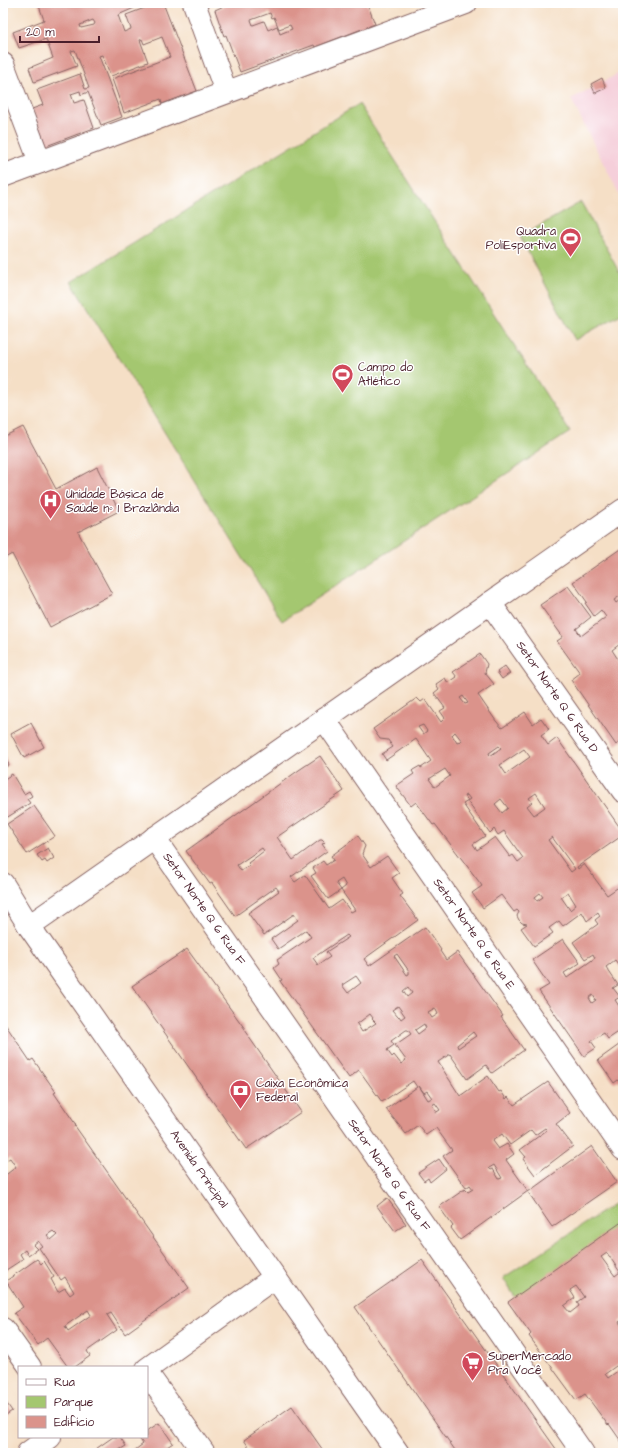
<svg xmlns="http://www.w3.org/2000/svg" width="626" height="1456" viewBox="0 0 626 1456" font-family="'Architects Daughter',sans-serif">
<style>
.built{fill:#f5cfda}
.green{fill:#a4c770;stroke:#77734e}
.building{fill:#db938b;fill-rule:evenodd}
.lines{fill:none;stroke-linecap:round;stroke-linejoin:round}
.street-casing{stroke:#866261;stroke-width:24}
.secondary-casing{stroke:#866261;stroke-width:24}
.street{stroke:#fff;stroke-width:22}
.secondary{stroke:#fff;stroke-width:22}
.labels{text-anchor:middle;dominant-baseline:central;stroke-width:3;stroke-linejoin:round;paint-order:stroke}
.poi-label{font-size:12px;fill:#4a1f2b;stroke:#fff;text-anchor:start}
.street-label{font-size:12px;fill:#4a1f2b;stroke:#fff}
</style>
<rect width="100%" height="100%" fill="#fff"/>
<filter id="ink" filterUnits="userSpaceOnUse"><feTurbulence type="fractalNoise" baseFrequency=".025" numOctaves="2"/><feDisplacementMap in="SourceGraphic" scale="8" xChannelSelector="R" yChannelSelector="G"/><feConvolveMatrix kernelMatrix="1 2 1 2 8 2 1 2 1" color-interpolation-filters="sRGB"/></filter>
<filter id="wash" filterUnits="userSpaceOnUse"><feTurbulence type="fractalNoise" baseFrequency=".012" numOctaves="4" result="noise"/><feDisplacementMap in="SourceGraphic" scale="16" xChannelSelector="R" yChannelSelector="G"/><feGaussianBlur stdDeviation="0.9" result="paint"/><feColorMatrix in="noise" values="0 0 0 0 0 0 0 0 0 0 0 0 0 0 0 0 0 1.4 0 .05"/><feComposite in="paint" operator="in"/></filter>
<g filter="url(#wash)">
<rect width="100%" height="100%" fill="#f5dfc6"/>
<polygon class="built" points="623,71 623,202 571,99"/>
<g class="green">
<polygon points="359,104 570,432 282,621 71,282"/>
<polygon points="581,202 623,279 623,313 575,340 520,237"/>
<polygon points="620,1200 623,1205 623,1229 517,1300 503,1278"/>
</g>
<g id="blocks">
<g class="building">
<path d="M38 3H146L118 15 124 32 131 29 126 15 158 3H163L197 91 162 104 161 99 124 113 112 79 170 57 162 37 144 44 142 39 140 40 148 62 111 76 102 55 99 56 122 117 101 125 88 92 81 95 80 91 71 94 74 103 84 100 94 128 46 146 32 109 43 105 37 90 80 74 85 89 89 88 75 50 71 51 77 66 34 82 29 68 53 58 46 39 19 48 13 32 44 20ZM93 20 95 23 94 25 81 28 80 25Z"/>
<path d="M225 3H367L375 24 315 47 314 45 240 72 226 35 224 36 215 10 226 5ZM270 13 272 18 274 17 279 29 290 25 292 29 280 34 277 26 268 30 264 21 253 25 251 20Z"/>
<polygon points="602,78 606,88 595,93 591,84"/>
<polygon points="23,427 56,489 97,467 119,511 78,532 112,594 50,627 12,554 3,559 3,437"/>
<polygon points="623,547 623,594 614,600 616,603 623,598 623,648 620,644 612,650 623,667 623,740 616,745 571,680 580,673 557,641 563,637 540,605 568,586 591,617 576,629 581,636 606,617 601,610 594,616 585,603 587,602 573,582"/>
<path d="M480 654 487 664 485 673 494 684 478 695 496 721 502 728 525 712 533 724 541 718 549 729 541 735 548 745 557 738 623 832V835L577 867 578 869 584 864 607 895 623 884V971L615 960 606 967 618 985 613 988 620 997 615 1000 623 1012V1019L621 1020 623 1023V1029L608 1039 604 1033 591 1041 596 1048 584 1056 539 991 549 985 532 960 563 939 580 963 564 973 567 978 595 958 593 954 585 959 573 942 598 924 595 920 600 916 598 912 587 921 582 912 563 926 559 921 549 928 553 933 534 946 521 928 527 924 522 923 519 920 517 916 519 912 517 910 514 912 501 895 483 908 472 893 482 886 480 883 435 824 433 825 416 802 411 806 396 786 414 774 412 771 413 770 420 766 421 768 431 761 416 739 386 760 382 754 393 747 388 740 380 739 373 729 417 698 421 702 425 699 441 722 445 718 440 711 445 708 434 693 439 689 436 684 445 678 448 683 457 677 453 672ZM463 696 468 703 465 704 460 698ZM423 725 427 731 423 734 418 727ZM455 732 462 741 457 743 452 735ZM499 746 501 748 490 756 489 753ZM524 749 530 757 506 774 500 765ZM445 769 450 776 435 787 429 779ZM536 793 545 807 534 815 527 806 532 802 529 798ZM467 795 470 799 467 801 490 833 494 829 498 835 504 831 523 858 518 862 513 855 510 857 495 837 477 850 473 844 485 836 463 804 468 801 465 796ZM501 799 508 808 502 813 495 804ZM552 837 575 869 571 872 548 840ZM568 892 576 905 570 910 561 897ZM540 893 543 897 537 901 535 897ZM593 995 596 1000 592 1003 589 998Z"/>
<polygon points="505,666 510,673 502,679 497,672"/>
<polygon points="31,723 44,747 24,758 11,734"/>
<polygon points="3,754 9,765 3,768"/>
<path d="M320 756 344 791 277 837 293 860 320 840H322L325 843 322 844 327 851 291 877 295 882 305 875 329 909 342 900 351 912 355 910 341 890 346 886 342 879 336 883 341 890 328 899 311 876 316 873 313 868 323 861 326 865 334 860 331 856 358 836 365 846 362 854 371 867 387 856 399 873 392 878 403 894 400 896 418 920 364 959 369 966 425 927 441 950 440 951 446 960 457 952 503 1016 501 1017 524 1050 492 1073 486 1065 467 1079 450 1054 438 1062 460 1096 488 1076 499 1092 501 1091 506 1099 508 1097 514 1105 548 1082 570 1113 556 1124 573 1146 535 1175 523 1159 526 1157 520 1150 547 1130 545 1128 535 1135 531 1130 510 1145 502 1134 492 1141 498 1149 507 1144 514 1154 506 1160 528 1191 460 1240 451 1228 453 1226 439 1207 465 1189 468 1192 473 1189 470 1185 466 1188 443 1156 452 1150 436 1128 426 1135 418 1125 406 1134 386 1109 417 1087 413 1081 382 1102 359 1070 349 1078 280 981 282 980 274 968 279 964 277 960 311 937 306 930 278 949 271 939 298 920 294 914 264 935 248 913 279 891 276 887 235 916 212 883 210 884 186 851 299 770ZM262 848 264 851 248 863 250 865 241 871 237 865ZM347 935 349 937 326 952 330 957 318 965 313 958ZM397 954 409 971V974L407 975 394 956ZM356 976 361 983 348 993 342 985ZM408 987 412 993 407 997 403 991ZM398 1006 405 1016 401 1019 399 1016 398 1017 392 1010ZM435 1008 438 1014 432 1018 428 1012ZM370 1014 373 1018 372 1019 376 1023 362 1032 357 1024ZM424 1024 426 1028 418 1034 415 1030ZM406 1030H408L411 1034 395 1045 406 1060 401 1064 394 1055 392 1057 387 1050 394 1045 391 1041ZM473 1032 476 1036 458 1048 457 1045ZM419 1086 424 1093 427 1091 432 1098 428 1100ZM435 1103 440 1110 435 1113 436 1111 432 1105ZM494 1165 502 1178 499 1179 493 1169 491 1170 489 1168Z"/>
<polygon points="12,774 24,794 29,791 32,796 27,799 30,803 3,820 3,780"/>
<polygon points="34,806 55,836 27,854 7,824"/>
<polygon points="48,848 54,858 47,863 45,860 42,862 37,855"/>
<polygon points="187,949 245,1029 244,1030 301,1112 246,1149 132,986"/>
<path d="M3 1021 30 1061 33 1059 56 1092 54 1093 76 1125 75 1126 189 1288 125 1334 111 1313 107 1315 117 1330 87 1351 90 1356 75 1367H68L47 1338 38 1345 14 1313 23 1307 6 1281 37 1259 41 1264 44 1261 54 1277 51 1279 58 1292 65 1288 70 1295 74 1292 65 1277 61 1280 39 1248 42 1246 38 1241 33 1245 37 1249 28 1255 25 1250 20 1254 23 1259 3 1272V1177L16 1167 10 1158 5 1161 3 1157ZM53 1231 57 1235 51 1240 47 1235ZM88 1310 91 1315 68 1331 65 1326Z"/>
<polygon points="623,1042 623,1086 618,1080 614,1083 598,1060"/>
<polygon points="592,1146 617,1182 552,1227 528,1192"/>
<polygon points="439,1159 446,1169 430,1182 428,1178 424,1181 418,1173"/>
<polygon points="387,1198 406,1224 395,1231 377,1206"/>
<path d="M623 1221V1319L619 1322 623 1328V1361L605 1374 608 1378 623 1367V1444L609 1424 608 1425 585 1394 576 1400 529 1336 531 1334 508 1302ZM607 1253 620 1272 615 1276 601 1257ZM576 1286 584 1297 577 1302 579 1306 570 1313 564 1306 575 1298 570 1290Z"/>
<polygon points="422,1260 486,1350 559,1453 457,1453 355,1307"/>
<polygon points="3,1398 12,1411 3,1417"/>
<polygon points="292,1406 325,1453 253,1453 244,1440"/>
<polygon points="159,1423 173,1443 164,1449 167,1453 131,1453 143,1444 139,1438 147,1437 147,1431"/>
<polygon points="113,1437 120,1437 126,1446 119,1450 121,1453 90,1453"/>
</g>
</g>
</g>
<g filter="url(#ink)">
<use href="#blocks" fill-opacity="0" stroke="#866261" stroke-width="1"/>
<g class="lines">
<defs>
<g id="street">
<polyline points="194,3 226,92"/>
<polyline points="3,64 40,162"/>
<polyline points="490,603 623,791"/>
<polyline points="324,719 623,1149"/>
<polyline points="154,838 583,1453"/>
<polyline points="29,926 623,510"/>
<polyline points="3,1329 30,1367"/>
<polyline points="147,1369 275,1277"/>
<polyline points="147,1373 204,1453"/>
<polyline points="28,1453 50,1437"/>
</g>
<g id="secondary">
<polyline points="3,176 466,3"/>
<polyline points="3,884 29,926 398,1453"/>
</g>
</defs>
<use href="#street" class="street-casing"/>
<use href="#secondary" class="secondary-casing"/>
<use href="#street" class="street"/>
<use href="#secondary" class="secondary"/>
</g>
</g>
<defs>
<symbol id="stadium-pin" viewBox="-11 -11 22 30"><path d="M0 17L-7.5 6A9.5 9.5 0 1 1 7.5 6Z" fill="#d1495b" stroke="#fff"/><path d="M0-5a6.5 5 0 1 0 0 10a6.5 5 0 1 0 0-10ZM-3.5-1.8h7v3.6h-7Z" fill="#fff"/></symbol>
<symbol id="hospital-pin" viewBox="-11 -11 22 30"><path d="M0 17L-7.5 6A9.5 9.5 0 1 1 7.5 6Z" fill="#d1495b" stroke="#fff"/><path d="M-5-5h3v3.5h4V-5h3V5h-3V1.5h-4V5h-3Z" fill="#fff"/></symbol>
<symbol id="bank-pin" viewBox="-11 -11 22 30"><path d="M0 17L-7.5 6A9.5 9.5 0 1 1 7.5 6Z" fill="#d1495b" stroke="#fff"/><path d="M-6-4H6V4H-6ZM0-2.3a2.3 2.3 0 1 0 0 4.6a2.3 2.3 0 1 0 0-4.6Z" fill="#fff"/></symbol>
<symbol id="supermarket-pin" viewBox="-11 -11 22 30"><path d="M0 17L-7.5 6A9.5 9.5 0 1 1 7.5 6Z" fill="#d1495b" stroke="#fff"/><path d="M-6-5.5h2.5l.6 2H6L4.5 2H-2.5L-4.4-4H-6ZM-1.5 3.2a1.3 1.3 0 1 0 .1 0ZM3 3.2a1.3 1.3 0 1 0 .1 0Z" fill="#fff"/></symbol>
</defs>
<g fill-rule="evenodd">
<use href="#stadium-pin" x="558" y="226" width="25" height="34"/>
<use href="#stadium-pin" x="330" y="362" width="25" height="34"/>
<use href="#hospital-pin" x="38" y="488" width="25" height="34"/>
<use href="#bank-pin" x="228" y="1078" width="25" height="34"/>
<use href="#supermarket-pin" x="460" y="1350" width="25" height="34"/>
</g>
<g class="labels">
<g class="poi-label">
<text x="556" y="231" text-anchor="end">Quadra<tspan x="556" dy="14">PoliEsportiva</tspan></text>
<text x="358" y="367">Campo do<tspan x="358" dy="14">Atlético</tspan></text>
<text x="66" y="494">Unidade Básica de<tspan x="66" dy="14">Saúde nº 1 Brazlândia</tspan></text>
<text x="256" y="1083">Caixa Econômica<tspan x="256" dy="14">Federal</tspan></text>
<text x="488" y="1356">SuperMercado<tspan x="488" dy="14">Pra Você</tspan></text>
</g>
<g class="street-label">
<text transform="translate(557 697) rotate(55)">Setor Norte Q 6 Rua D</text>
<text transform="translate(204 909) rotate(55)">Setor Norte Q 6 Rua F</text>
<text transform="translate(474 934) rotate(55)">Setor Norte Q 6 Rua E</text>
<text transform="translate(199 1169) rotate(55)">Avenida Principal</text>
<text transform="translate(389 1175) rotate(55)">Setor Norte Q 6 Rua F</text>
</g>
</g>
<rect width="626" height="1456" fill="none" stroke="#fff" stroke-width="16"/>
<rect x="18" y="1366" width="130" height="72" fill="#ffffff" stroke="#b7a5aa"/>
<rect x="26" y="1379" width="20" height="6" fill="#ffffff" stroke="#b7a5aa"/>
<text x="54" y="1386" font-size="12" fill="#4a1f2b">Rua</text>
<rect x="26" y="1396" width="20" height="12" fill="#a4c770" stroke="#b7a5aa"/>
<text x="54" y="1406" font-size="12" fill="#4a1f2b">Parque</text>
<rect x="26" y="1416" width="20" height="12" fill="#db938b" stroke="#b7a5aa"/>
<text x="54" y="1426" font-size="12" fill="#4a1f2b">Edifício</text>
<path d="M20 36v6h79v-6" fill="none" stroke="#4a1f2b" stroke-width="2"/>
<text x="26" y="36" font-size="12" fill="#4a1f2b" stroke="#ffffff" stroke-width="3" paint-order="stroke">20 m</text>
</svg>
